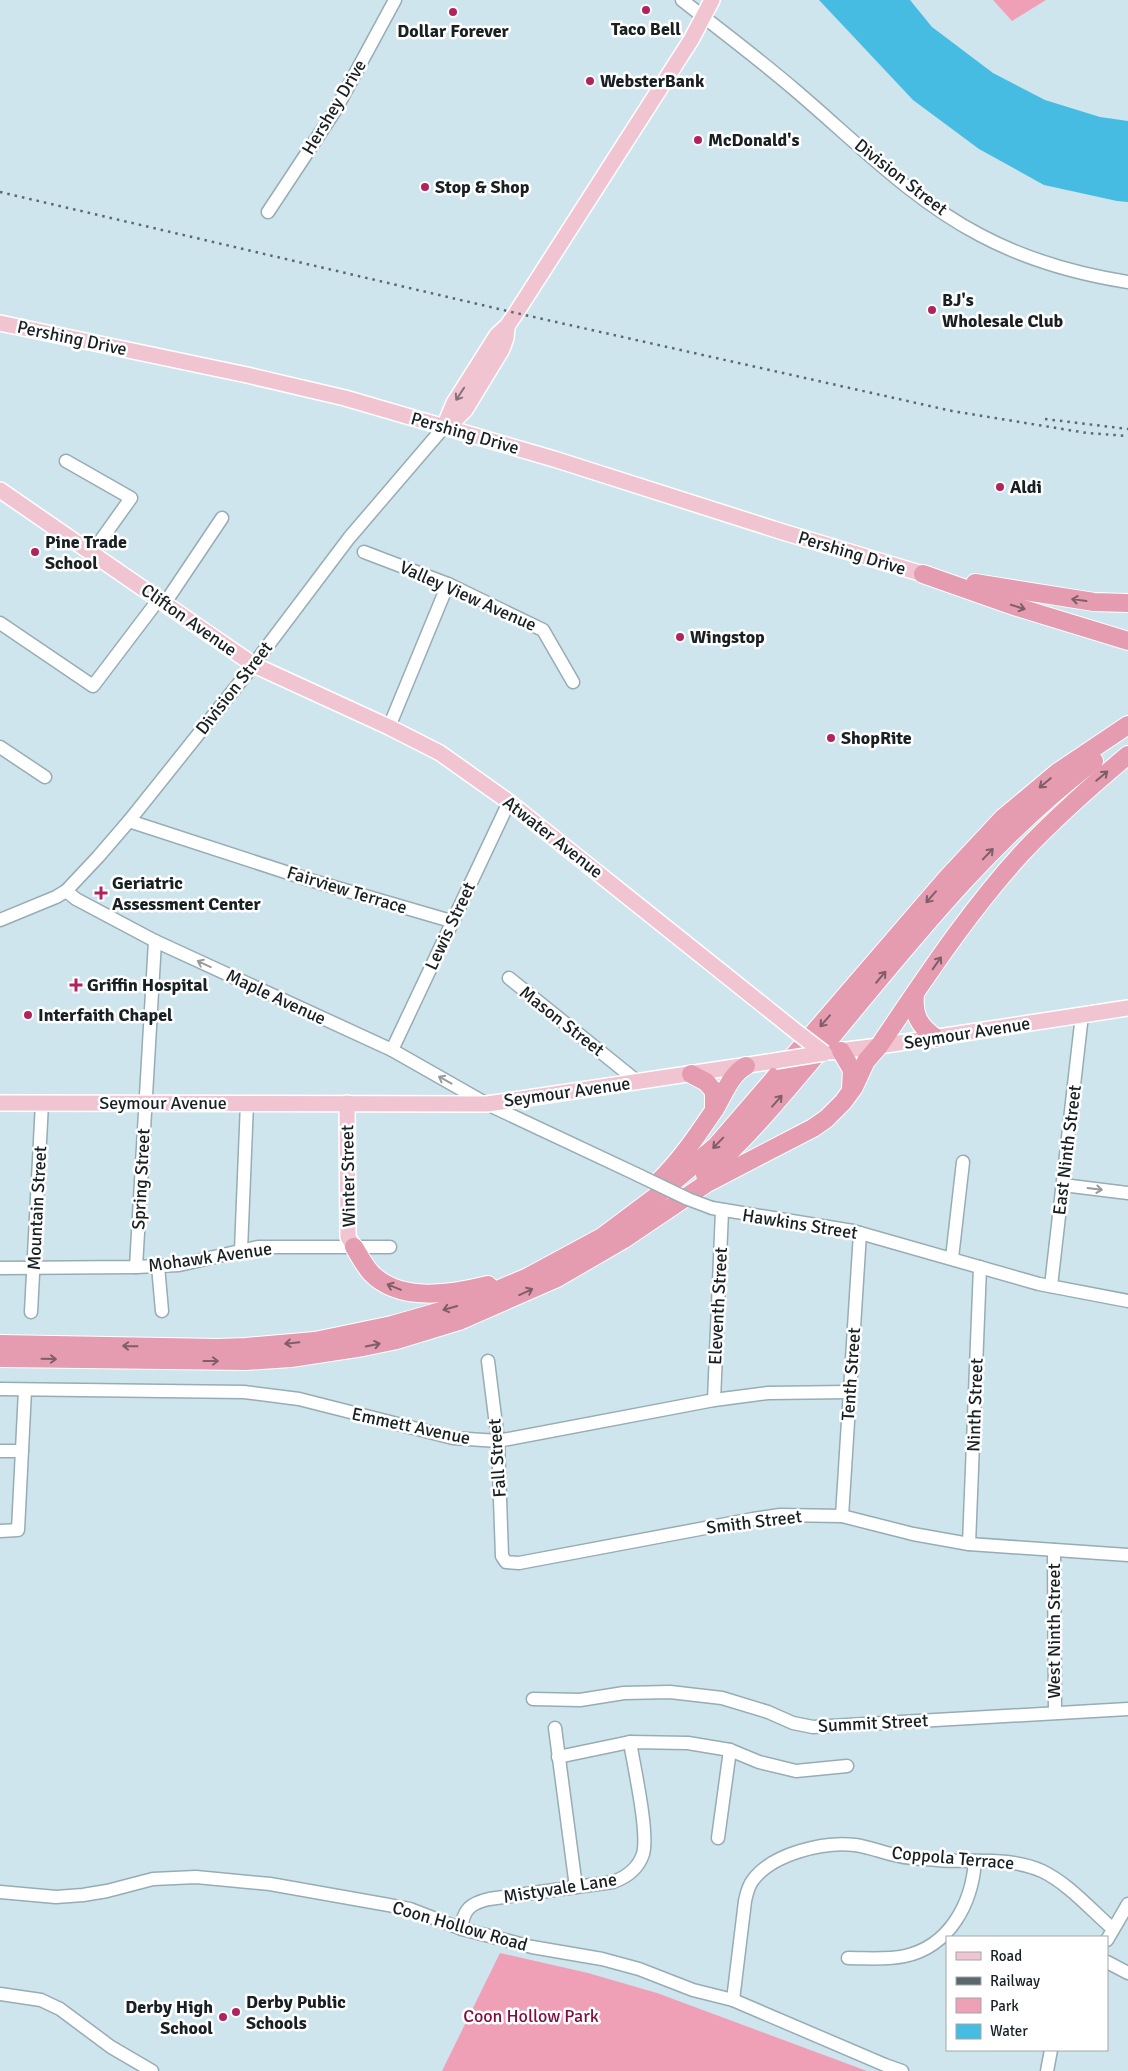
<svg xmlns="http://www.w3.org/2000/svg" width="1128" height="2071" viewBox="0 0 1128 2071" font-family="Signika,sans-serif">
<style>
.green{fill:#f0a0b6}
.water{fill:#46bce2}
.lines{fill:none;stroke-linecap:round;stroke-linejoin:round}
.minor-casing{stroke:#97acb4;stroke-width:15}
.major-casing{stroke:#fff;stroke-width:18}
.highway-casing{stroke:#fff;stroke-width:20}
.minor{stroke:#fff;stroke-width:12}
.major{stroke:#f0c4d0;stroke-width:15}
.highway{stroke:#e69cb0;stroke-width:18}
.rail{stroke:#5b686d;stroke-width:2.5;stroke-dasharray:2.5 5;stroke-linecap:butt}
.minor-bridge-casing{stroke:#97acb4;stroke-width:15;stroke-linecap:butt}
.major-bridge-casing{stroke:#fff;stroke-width:18;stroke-linecap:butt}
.minor-bridge{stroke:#fff;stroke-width:12}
.major-bridge{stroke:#f0c4d0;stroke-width:15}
.oneway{stroke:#84727a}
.oneway2{stroke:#7f5e6a}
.oneway3{stroke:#979b9c}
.poi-dot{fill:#b0235e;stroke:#fff;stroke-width:2}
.labels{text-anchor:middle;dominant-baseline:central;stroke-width:5;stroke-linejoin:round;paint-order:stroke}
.poi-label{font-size:18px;font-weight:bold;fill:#182023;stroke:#fff;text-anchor:start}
.street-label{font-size:18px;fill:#182023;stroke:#fff}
.park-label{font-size:18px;fill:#7e0e40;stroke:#fff}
</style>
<rect width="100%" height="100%" fill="#cfe5ee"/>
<g class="green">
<polygon points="993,0 1046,0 1012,21"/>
<polygon points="500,1953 588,1973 657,1993 867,2071 442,2071"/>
</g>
<polygon class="water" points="819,0 910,0 932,27 993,73 1045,100 1100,117 1128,121 1128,202 1117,201 1044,185 979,149 913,100"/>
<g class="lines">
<defs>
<g id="minor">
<path d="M682 0C720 30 759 59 795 90 854 140 911 199 980 235 1027 260 1077 274 1128 282"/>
<polyline points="268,212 336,109 395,0"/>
<polyline points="66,461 131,498 91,554"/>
<polyline points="364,552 448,584 543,630 573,682"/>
<polyline points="165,603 222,518"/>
<polyline points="0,623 93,686 159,599"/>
<polyline points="389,727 448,584"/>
<polyline points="0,747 45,777"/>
<polyline points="129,821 310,880 451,921"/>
<polyline points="66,891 76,899 155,941 392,1050 487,1104 636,1174"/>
<polyline points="0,920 56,897 66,891 98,857 129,821 248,672 349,538 444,427"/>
<polyline points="509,978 638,1082"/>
<polyline points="392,1050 509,802"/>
<polyline points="1063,1185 1128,1193"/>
<polyline points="712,1208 853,1231 1039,1284 1128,1301"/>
<polyline points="241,1250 247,1103"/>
<polyline points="952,1258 963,1162"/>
<polyline points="158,1266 162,1311"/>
<polyline points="136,1267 155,941"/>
<polyline points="0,1268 136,1267 179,1265 258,1247 390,1247"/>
<polyline points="1051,1286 1082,1015"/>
<polyline points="31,1312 42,1103"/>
<polyline points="488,1361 498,1441 502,1556 506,1562 519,1563 753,1519 780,1515 842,1516 913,1534 969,1544 1128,1555"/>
<polyline points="0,1389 244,1392 299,1399 453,1438 498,1441 714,1400 768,1393 849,1392"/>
<polyline points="714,1400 722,1211"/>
<polyline points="0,1451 22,1451"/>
<polyline points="842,1516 860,1233"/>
<polyline points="0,1531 18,1530 25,1390"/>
<polyline points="969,1544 980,1267"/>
<polyline points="1054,1550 1055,1712"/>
<polyline points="533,1699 580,1700 624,1693 670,1692 722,1698 768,1712 793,1723 813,1727 1128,1709"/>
<polyline points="555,1728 576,1887"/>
<polyline points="558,1757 630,1742 688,1743 730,1750 759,1762 796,1771 847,1766"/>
<polyline points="718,1838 730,1750"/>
<polyline points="0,1892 56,1897 83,1895 107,1891 153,1879 196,1877 270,1884 383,1904 410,1909 462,1929 532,1947 602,1959 639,1969 693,1990 733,2000 885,2065 902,2071"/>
<path d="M462 1929C462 1910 471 1903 489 1899L613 1882C627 1877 638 1869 643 1854 649 1833 634 1767 630 1742"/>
<polyline points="1107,1940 1128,1904"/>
<path d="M848 1958C867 1958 887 1960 905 1956 950 1946 972 1903 975 1861"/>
<polyline points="1107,1962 1128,1973"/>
<polyline points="0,1994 41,2000 60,2009 111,2047 152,2071"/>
<path d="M733 2000 745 1901C747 1893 748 1886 753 1880 772 1854 824 1841 855 1845 870 1847 884 1853 899 1856 911 1859 924 1859 937 1860 972 1863 1009 1856 1042 1871 1069 1884 1091 1910 1113 1929"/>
<polyline points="1047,2071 1051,2050"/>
</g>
<g id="major">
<polyline points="0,323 247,375 345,398 554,459 783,532 923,574"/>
<polyline points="444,427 454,403 497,335 507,326 516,313 691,40 712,0"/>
<polyline points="444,427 454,421 465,410 502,349 506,338 507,327"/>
<polyline points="0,490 254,665 389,727 440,753 509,802 798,1033"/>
<polyline points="830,1052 879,1046 1128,1008"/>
<polyline points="0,1103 487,1104 775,1061"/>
<polyline points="347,1103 348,1237 354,1247"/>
</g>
<g id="highway">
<polyline points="923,574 1014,606 1128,641"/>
<polyline points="975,583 1094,602 1128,603"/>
<path d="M915 994C913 1015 919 1026 936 1038"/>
<polyline points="841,1051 852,1070 851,1088"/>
<polyline points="691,1074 706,1082 714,1091 714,1110"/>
<path d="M705 1175C751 1135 789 1087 828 1041 911 941 989 841 1094 761"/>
<path d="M658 1182C680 1161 698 1134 715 1109 724 1094 731 1074 746 1066"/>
<path d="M354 1247C359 1255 364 1265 371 1273 400 1303 452 1294 488 1285"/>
<polyline points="0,1344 217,1348 246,1347 315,1341 392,1325 462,1305 528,1277 602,1237 654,1198 716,1146 947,878 1003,818 1058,772 1128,725"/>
<path d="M0 1358 246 1361 291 1358 363 1347 397 1340 459 1321 557 1278 624 1239 707 1183 813 1128 826 1119 843 1102 854 1087 866 1061 879 1046C924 980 968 912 1022 853 1055 818 1091 786 1128 755"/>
</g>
</defs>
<use href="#minor" class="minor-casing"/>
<use href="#major" class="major-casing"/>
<use href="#highway" class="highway-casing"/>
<use href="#minor" class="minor"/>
<use href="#major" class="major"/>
<use href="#highway" class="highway"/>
<g class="rail">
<polyline points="0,192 516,313 952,411 1087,433 1128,436"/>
<polyline points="1045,419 1128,429"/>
</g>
<defs>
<polyline id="minor-bridge" points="636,1174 688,1199 712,1208"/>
<g id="major-bridge">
<polyline points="798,1033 824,1053"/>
<polyline points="775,1061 824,1053"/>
</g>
</defs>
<use href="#minor-bridge" class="minor-bridge-casing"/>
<use href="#major-bridge" class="major-bridge-casing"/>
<use href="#minor-bridge" class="minor-bridge"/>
<use href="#major-bridge" class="major-bridge"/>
</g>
<defs><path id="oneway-shaft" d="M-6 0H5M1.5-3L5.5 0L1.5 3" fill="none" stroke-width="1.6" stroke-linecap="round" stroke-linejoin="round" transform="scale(1.25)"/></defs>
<use class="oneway" href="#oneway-shaft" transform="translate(460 394) rotate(123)"/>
<g class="oneway2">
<use href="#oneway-shaft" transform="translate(1079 600) rotate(-172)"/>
<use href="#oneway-shaft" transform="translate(1018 607) rotate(18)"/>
<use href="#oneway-shaft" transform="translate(1102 776) rotate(-40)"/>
<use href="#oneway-shaft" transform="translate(1045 783) rotate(140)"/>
<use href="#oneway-shaft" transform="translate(988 854) rotate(-46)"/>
<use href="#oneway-shaft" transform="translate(931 897) rotate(131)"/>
<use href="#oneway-shaft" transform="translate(937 963) rotate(-55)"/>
<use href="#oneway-shaft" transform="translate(881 977) rotate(-50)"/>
<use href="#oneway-shaft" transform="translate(825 1021) rotate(131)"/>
<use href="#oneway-shaft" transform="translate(777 1101) rotate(-49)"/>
<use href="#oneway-shaft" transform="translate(718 1143) rotate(134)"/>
<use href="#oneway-shaft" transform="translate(394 1287) rotate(-158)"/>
<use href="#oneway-shaft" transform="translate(526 1292) rotate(-25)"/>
<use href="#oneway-shaft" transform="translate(450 1308) rotate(164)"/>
<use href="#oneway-shaft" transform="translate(292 1343) rotate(174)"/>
<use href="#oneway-shaft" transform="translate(373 1345) rotate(-12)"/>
<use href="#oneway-shaft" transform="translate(130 1346) rotate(-179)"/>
<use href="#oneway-shaft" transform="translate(49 1359) rotate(1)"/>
<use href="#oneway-shaft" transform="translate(211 1361)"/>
</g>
<g class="oneway3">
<use href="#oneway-shaft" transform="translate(204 964) rotate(-155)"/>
<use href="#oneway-shaft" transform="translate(445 1080) rotate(-151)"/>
<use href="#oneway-shaft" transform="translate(1095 1189) rotate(7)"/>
</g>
<g class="poi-dot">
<circle cx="646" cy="10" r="5"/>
<circle cx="453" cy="12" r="5"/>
<circle cx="590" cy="81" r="5"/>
<circle cx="698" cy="140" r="5"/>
<circle cx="425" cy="187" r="5"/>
<circle cx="932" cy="310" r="5"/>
<circle cx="1000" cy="487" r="5"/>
<circle cx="35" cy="552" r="5"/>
<circle cx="680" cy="637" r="5"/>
<circle cx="831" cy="738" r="5"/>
<path d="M98.5 885.5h5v5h5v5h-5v5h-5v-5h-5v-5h5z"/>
<path d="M73.5 977.5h5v5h5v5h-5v5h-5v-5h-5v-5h5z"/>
<circle cx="28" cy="1015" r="5"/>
<circle cx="236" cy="2012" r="5"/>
<circle cx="223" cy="2017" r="5"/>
</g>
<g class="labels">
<g class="poi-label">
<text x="646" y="29" text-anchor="middle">Taco Bell</text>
<text x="453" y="31" text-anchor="middle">Dollar Forever</text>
<text x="600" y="81">WebsterBank</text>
<text x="708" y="140">McDonald's</text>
<text x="435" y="187">Stop &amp; Shop</text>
<text x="942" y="300">BJ's<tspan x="942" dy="21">Wholesale Club</tspan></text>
<text x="1010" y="487">Aldi</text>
<text x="45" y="542">Pine Trade<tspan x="45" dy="21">School</tspan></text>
<text x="690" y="637">Wingstop</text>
<text x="841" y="738">ShopRite</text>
<text x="112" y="883">Geriatric<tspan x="112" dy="21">Assessment Center</tspan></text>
<text x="87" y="985">Griffin Hospital</text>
<text x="38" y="1015">Interfaith Chapel</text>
<text x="246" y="2002">Derby Public<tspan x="246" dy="21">Schools</tspan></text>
<text x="213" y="2007" text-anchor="end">Derby High<tspan x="213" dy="21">School</tspan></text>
</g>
<g class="street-label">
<text transform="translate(334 107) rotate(-59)">Hershey Drive</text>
<text transform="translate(901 177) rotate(38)">Division Street</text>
<text transform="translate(72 338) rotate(12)">Pershing Drive</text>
<text transform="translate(465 433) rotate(16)">Pershing Drive</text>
<text transform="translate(852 553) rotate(17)">Pershing Drive</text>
<text transform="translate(468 596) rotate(24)">Valley View Avenue</text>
<text transform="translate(189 620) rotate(35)">Clifton Avenue</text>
<text transform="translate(234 688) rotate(-52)">Division Street</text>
<text transform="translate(553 837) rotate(38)">Atwater Avenue</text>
<text transform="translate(347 890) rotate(17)">Fairview Terrace</text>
<text transform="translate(450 926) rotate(-65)">Lewis Street</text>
<text transform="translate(276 997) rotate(25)">Maple Avenue</text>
<text transform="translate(562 1021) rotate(38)">Mason Street</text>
<text transform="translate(967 1033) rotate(-9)">Seymour Avenue</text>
<text transform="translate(567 1092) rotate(-8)">Seymour Avenue</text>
<text x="163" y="1103">Seymour Avenue</text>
<text transform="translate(1067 1150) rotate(-83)">East Ninth Street</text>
<text transform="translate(348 1176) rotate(-91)">Winter Street</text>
<text transform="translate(141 1179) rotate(-87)">Spring Street</text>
<text transform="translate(37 1208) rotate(-87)">Mountain Street</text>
<text transform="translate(800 1224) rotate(9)">Hawkins Street</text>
<text transform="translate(210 1257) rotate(-8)">Mohawk Avenue</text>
<text transform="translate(718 1306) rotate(-87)">Eleventh Street</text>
<text transform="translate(851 1374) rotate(-86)">Tenth Street</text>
<text transform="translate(975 1405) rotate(-88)">Ninth Street</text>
<text transform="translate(411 1426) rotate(12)">Emmett Avenue</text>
<text transform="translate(497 1458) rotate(-94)">Fall Street</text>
<text transform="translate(754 1522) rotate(-7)">Smith Street</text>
<text transform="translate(1054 1631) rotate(-90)">West Ninth Street</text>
<text transform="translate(873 1723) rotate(-3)">Summit Street</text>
<text transform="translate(953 1858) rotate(5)">Coppola Terrace</text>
<text transform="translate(560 1888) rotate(-9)">Mistyvale Lane</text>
<text transform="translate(460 1926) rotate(16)">Coon Hollow Road</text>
</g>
<g class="park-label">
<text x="531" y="2016">Coon Hollow Park</text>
</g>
</g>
<rect x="946" y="1936" width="162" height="115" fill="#ffffff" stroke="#a3a6a7"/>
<rect x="956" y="1952" width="25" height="8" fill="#f0c4d0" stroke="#a3a6a7"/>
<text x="990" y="1961" font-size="15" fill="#182023">Road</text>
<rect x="956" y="1977" width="25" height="8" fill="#5b686d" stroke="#a3a6a7"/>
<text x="990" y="1986" font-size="15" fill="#182023">Railway</text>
<rect x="956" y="1998" width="25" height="15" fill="#f0a0b6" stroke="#a3a6a7"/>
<text x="990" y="2011" font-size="15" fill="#182023">Park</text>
<rect x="956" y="2024" width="25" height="15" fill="#46bce2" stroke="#a3a6a7"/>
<text x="990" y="2036" font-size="15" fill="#182023">Water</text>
</svg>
